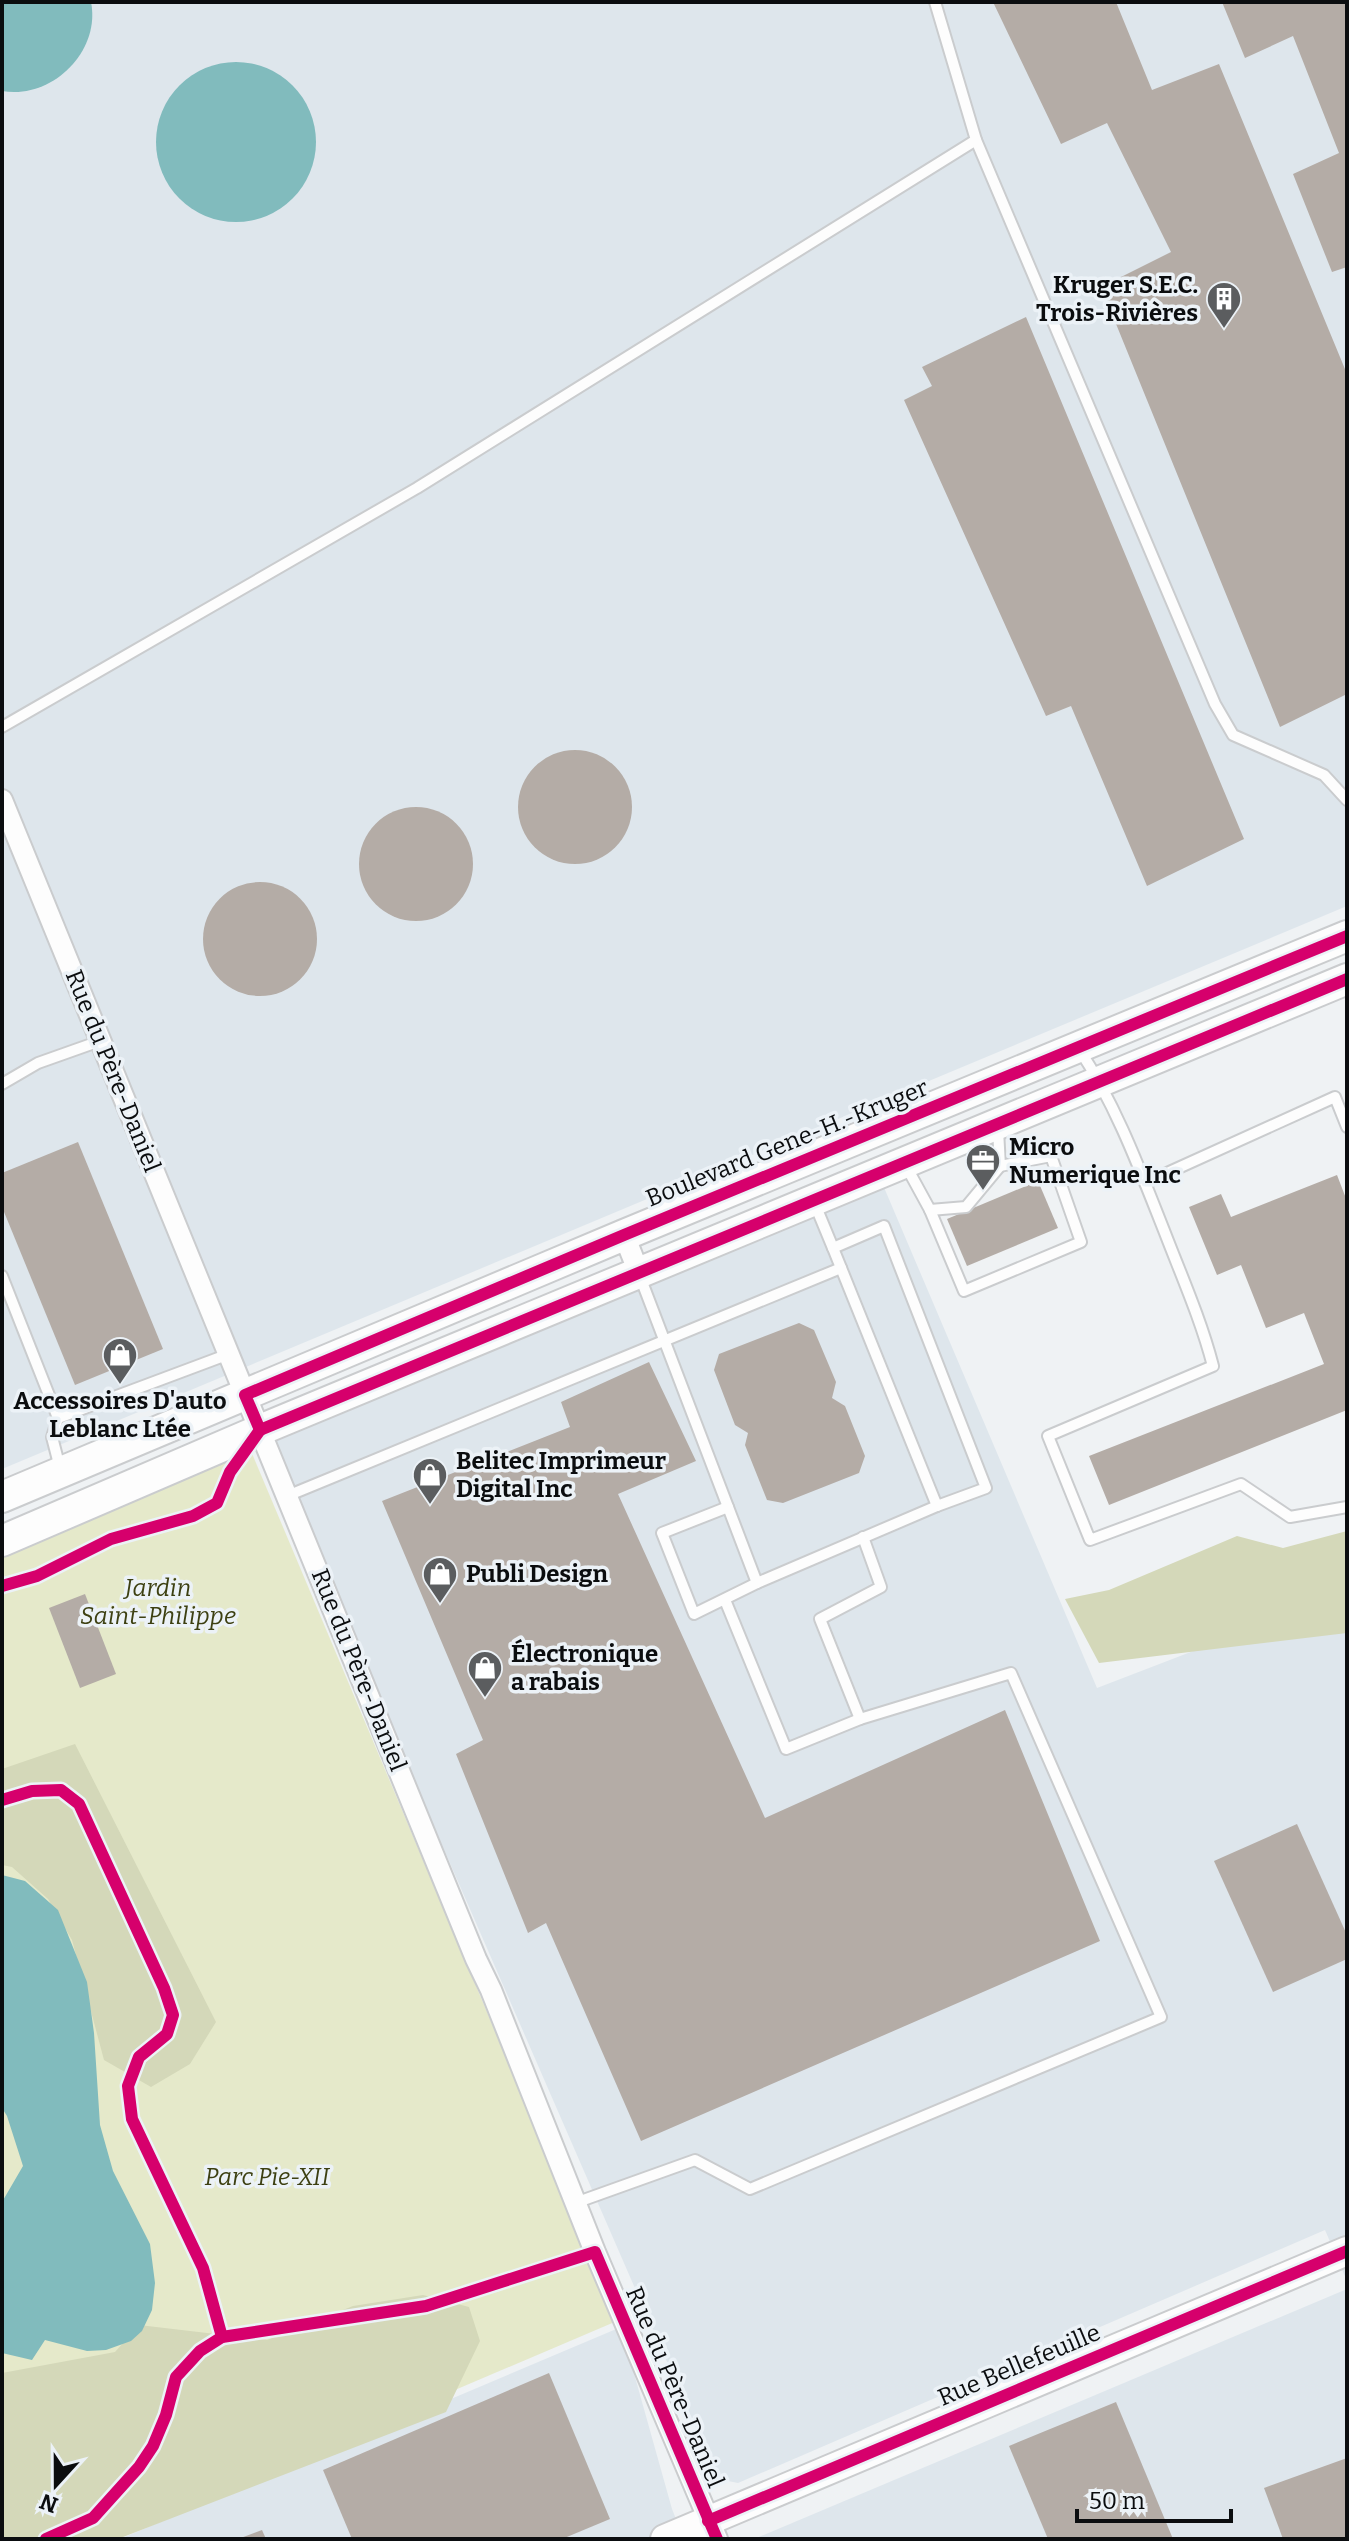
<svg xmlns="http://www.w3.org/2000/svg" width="1349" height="2541" viewBox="0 0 1349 2541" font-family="Bitter,serif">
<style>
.built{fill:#dee6ec}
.green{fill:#e5e9ca}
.forest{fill:#d4d8b9}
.water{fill:#81bbbd}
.building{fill:#b4aca6}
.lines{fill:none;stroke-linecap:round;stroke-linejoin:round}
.lane-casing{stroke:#caccce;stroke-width:14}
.street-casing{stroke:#caccce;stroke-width:24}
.secondary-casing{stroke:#caccce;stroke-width:32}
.primary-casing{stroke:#caccce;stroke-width:34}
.lane{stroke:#fdfdfd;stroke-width:10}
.street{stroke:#fdfdfd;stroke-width:20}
.secondary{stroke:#fdfdfd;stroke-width:28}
.primary{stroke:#fdfdfd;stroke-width:30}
.cycleway-casing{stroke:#ecf2f7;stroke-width:17}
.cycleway{stroke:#d6006c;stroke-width:12}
.labels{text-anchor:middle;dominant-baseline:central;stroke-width:7;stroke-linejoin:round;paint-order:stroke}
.poi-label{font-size:24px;font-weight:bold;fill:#0b0d0f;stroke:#ecf2f7;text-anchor:start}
.street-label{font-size:24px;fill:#0b0d0f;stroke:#ecf2f7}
.park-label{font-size:24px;font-style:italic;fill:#3d4012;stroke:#ecf2f7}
</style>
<rect width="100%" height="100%" fill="#eff2f4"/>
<g class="built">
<polygon points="2,2 1347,2 1347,906 2,1469"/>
<polygon points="880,1178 1097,1688 1347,1592 1347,2281 1325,2230 738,2483 718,2479 261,1429"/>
<polygon points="1347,2289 1347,2539 754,2539"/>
<polygon points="621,2327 672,2509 684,2539 120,2539"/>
</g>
<polygon class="green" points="243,1432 617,2321 136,2526 2,2539 2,1532"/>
<g class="forest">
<polygon points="1347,1531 1347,1633 1099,1663 1065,1599 1109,1590 1237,1536 1283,1548"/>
<polygon points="75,1744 216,2022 190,2064 151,2087 104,2060 72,1940 48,1899 12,1867 2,1865 2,1769"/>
<polygon points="423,2295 469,2307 480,2341 446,2412 118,2539 2,2539 2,2373 115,2352 139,2325 267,2340 353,2306"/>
</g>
<g class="water">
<path d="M2 2H91C101 52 51 100 2 91Z"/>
<circle cx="236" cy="142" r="80"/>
<polygon points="2,1875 25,1881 58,1910 87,1982 94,2033 100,2125 113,2171 150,2244 155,2283 152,2310 142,2331 131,2341 106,2350 87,2351 45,2340 32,2360 2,2353 2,2202 23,2166 7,2116 2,2108"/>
</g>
<g class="building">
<polygon points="993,2 1116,2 1152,90 1219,64 1347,374 1347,694 1280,727 1101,287 1171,252 1107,123 1061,144"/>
<polygon points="1222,2 1347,2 1347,267 1332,272 1293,174 1339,153 1293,36 1245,58"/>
<polygon points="1026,317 1244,839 1147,886 1071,706 1046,716 904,400 932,386 922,367"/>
<circle cx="575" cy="807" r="57"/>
<circle cx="416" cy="864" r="57"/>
<circle cx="260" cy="939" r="57"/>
<polygon points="78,1142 163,1349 75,1385 2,1207 2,1173"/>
<polygon points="1337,1175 1347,1201 1347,1410 1109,1505 1089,1456 1324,1364 1304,1313 1266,1328 1241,1265 1217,1275 1189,1207 1221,1194 1231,1217"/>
<polygon points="1038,1181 1058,1228 967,1266 947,1219"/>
<polygon points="799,1323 814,1330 836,1382 832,1398 845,1406 865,1456 859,1473 783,1503 767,1500 745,1445 748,1433 735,1425 714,1370 719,1354"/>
<polygon points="649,1362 696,1461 618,1494 765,1818 1005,1710 1100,1941 641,2141 546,1923 528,1933 456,1754 483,1740 382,1501 570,1427 561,1402"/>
<polygon points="85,1594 116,1674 80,1688 49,1608"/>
<polygon points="1297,1824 1347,1935 1347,1959 1273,1992 1214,1861"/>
<polygon points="549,2373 610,2519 562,2539 352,2539 323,2470"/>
<polygon points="1116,2402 1173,2539 1048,2539 1009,2446"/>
<polygon points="1347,2458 1347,2539 1283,2539 1264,2488"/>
<polygon points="262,2530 266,2539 238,2539"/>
</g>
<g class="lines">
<defs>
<g id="lane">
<polyline points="976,140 1215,704 1233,735 1324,775 1347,800"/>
<polyline points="2,727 417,488 976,140 935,2"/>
<path d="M1079 1049C1116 1105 1140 1170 1165 1233 1182 1277 1201 1320 1213 1366L1048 1436 1090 1540 1241 1484 1290 1517 1347 1507"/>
<polyline points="2,1084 38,1063 100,1041"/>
<polyline points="906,1166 930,1210 966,1207 1000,1166 998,1130"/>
<polyline points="1145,1183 1335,1097 1347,1127"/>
<polyline points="930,1210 964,1291 1081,1242 1051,1156 1000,1166"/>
<polyline points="833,1248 937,1506"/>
<polyline points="639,1274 757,1583 937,1506 986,1488 884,1226 833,1248 814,1202"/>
<polyline points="2,1276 58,1418"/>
<polyline points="60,1468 52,1437 58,1418 229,1354"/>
<polyline points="287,1496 841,1268"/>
<polyline points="728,1507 662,1533 694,1614 757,1583"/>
<polyline points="860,1719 820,1619 881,1587 863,1537"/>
<polyline points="575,2203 695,2160 750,2189 1161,2017 1011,1673 860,1719 786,1749 725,1600"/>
</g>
<g id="street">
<polyline points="2,800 476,1959 491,1990 595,2252 717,2539"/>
<polyline points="624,1235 639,1273"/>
</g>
<polyline id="secondary" points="665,2539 1347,2251"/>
<g id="primary">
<polyline points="2,1497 624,1235 1347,936"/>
<polyline points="2,1541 260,1430 1347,979"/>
</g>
</defs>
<use href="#lane" class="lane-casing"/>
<use href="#street" class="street-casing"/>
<use href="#secondary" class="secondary-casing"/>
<use href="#primary" class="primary-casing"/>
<use href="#lane" class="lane"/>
<use href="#street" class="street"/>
<use href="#secondary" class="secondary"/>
<use href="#primary" class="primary"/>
<defs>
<g id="cycleway">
<polyline points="260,1430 245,1395 624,1235 1347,936"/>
<polyline points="260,1430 1347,979"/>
<polyline points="2,1586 37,1576 111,1539 193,1516 217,1503 230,1472 260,1430"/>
<polyline points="2,1800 32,1791 61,1790 79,1804 164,1988 173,2015 167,2034 139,2057 128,2086 132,2119 203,2268 222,2337"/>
<polyline points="708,2521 1347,2251"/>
<polyline points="46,2539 93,2518 139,2467 153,2446 166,2415 176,2377 200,2351 222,2337 426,2306 595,2252 717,2539"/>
</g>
</defs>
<use href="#cycleway" class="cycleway-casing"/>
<use href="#cycleway" class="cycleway"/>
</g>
<defs>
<symbol id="building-pin" viewBox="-11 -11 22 30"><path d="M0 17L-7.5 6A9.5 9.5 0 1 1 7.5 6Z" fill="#5b5d5f" stroke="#ecf2f7"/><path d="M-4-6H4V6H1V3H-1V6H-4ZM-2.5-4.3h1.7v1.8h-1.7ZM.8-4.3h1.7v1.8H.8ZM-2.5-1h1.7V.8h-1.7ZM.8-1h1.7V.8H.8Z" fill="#fff"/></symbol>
<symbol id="office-pin" viewBox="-11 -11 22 30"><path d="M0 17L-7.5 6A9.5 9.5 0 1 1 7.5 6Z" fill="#5b5d5f" stroke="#ecf2f7"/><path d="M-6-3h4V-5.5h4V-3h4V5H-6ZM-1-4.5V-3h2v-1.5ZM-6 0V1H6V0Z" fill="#fff"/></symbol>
<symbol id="shop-pin" viewBox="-11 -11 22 30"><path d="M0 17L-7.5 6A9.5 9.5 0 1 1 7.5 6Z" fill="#5b5d5f" stroke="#ecf2f7"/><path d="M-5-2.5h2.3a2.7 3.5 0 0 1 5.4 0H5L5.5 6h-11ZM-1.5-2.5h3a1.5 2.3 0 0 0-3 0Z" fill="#fff"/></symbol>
</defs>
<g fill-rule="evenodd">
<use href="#building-pin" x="1204" y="279" width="40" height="54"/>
<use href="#office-pin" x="963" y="1141" width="40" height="54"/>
<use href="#shop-pin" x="100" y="1335" width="40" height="54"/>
<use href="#shop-pin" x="410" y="1455" width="40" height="54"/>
<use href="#shop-pin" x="420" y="1554" width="40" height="54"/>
<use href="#shop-pin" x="465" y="1648" width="40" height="54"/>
</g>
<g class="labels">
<g class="poi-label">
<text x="1198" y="285" text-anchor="end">Kruger S.E.C.<tspan x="1198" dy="28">Trois-Rivières</tspan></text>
<text x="1009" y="1147">Micro<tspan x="1009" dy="28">Numerique Inc</tspan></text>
<text x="120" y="1401" text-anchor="middle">Accessoires D'auto<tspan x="120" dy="28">Leblanc Ltée</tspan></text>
<text x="456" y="1461">Belitec Imprimeur<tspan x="456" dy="28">Digital Inc</tspan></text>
<text x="466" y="1574">Publi Design</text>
<text x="511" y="1654">Électronique<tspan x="511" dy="28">a rabais</tspan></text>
</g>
<g class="street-label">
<text transform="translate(113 1071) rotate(68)">Rue du Père-Daniel</text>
<text transform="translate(787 1143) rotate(-22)">Boulevard Gene-H.-Kruger</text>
<text transform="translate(359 1670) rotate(68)">Rue du Père-Daniel</text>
<text transform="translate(1019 2365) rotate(-23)">Rue Bellefeuille</text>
<text transform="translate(675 2387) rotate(67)">Rue du Père-Daniel</text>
</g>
<g class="park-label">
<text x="158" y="1588">Jardin<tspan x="158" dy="28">Saint-Philippe</tspan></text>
<text x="267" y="2177">Parc Pie-XII</text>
</g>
</g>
<rect width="1349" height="2541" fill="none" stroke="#0b0d0f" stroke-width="8"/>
<g transform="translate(56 2485) rotate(201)" stroke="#ecf2f7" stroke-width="6" paint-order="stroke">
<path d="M0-6L14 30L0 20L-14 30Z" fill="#0b0d0f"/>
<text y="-12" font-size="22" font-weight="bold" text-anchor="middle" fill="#0b0d0f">N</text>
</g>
<path d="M1077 2509v12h154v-12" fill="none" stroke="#0b0d0f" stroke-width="4"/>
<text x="1089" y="2509" font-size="24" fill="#0b0d0f" stroke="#ecf2f7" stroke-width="6" paint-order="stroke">50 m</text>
</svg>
